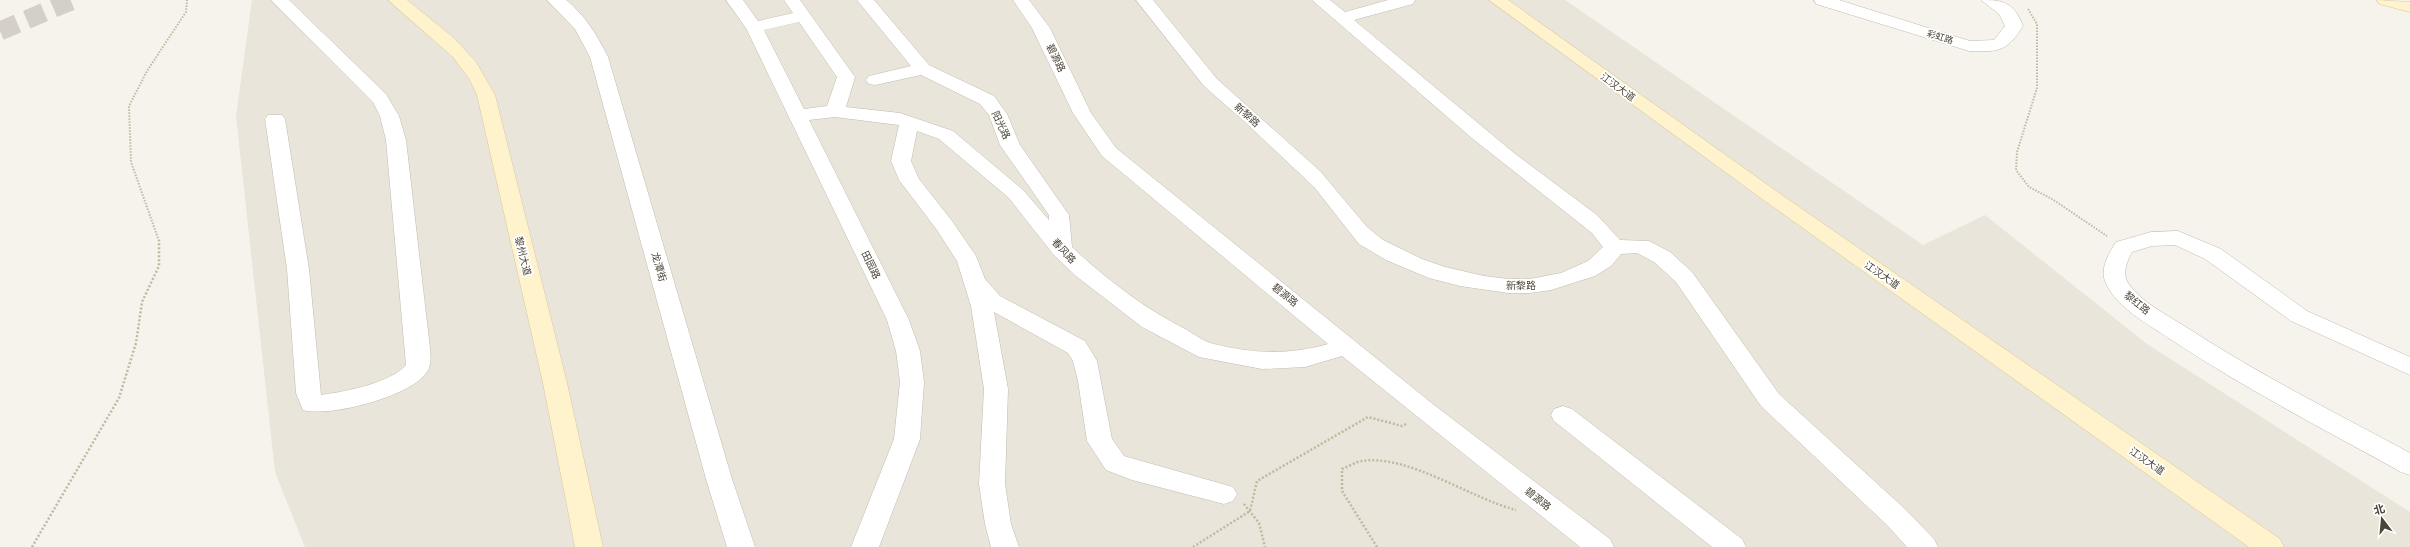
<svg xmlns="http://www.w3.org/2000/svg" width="2410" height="547" viewBox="0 0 2410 547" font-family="Roboto,'Noto Sans SC',sans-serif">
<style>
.residential{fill:#eae5da}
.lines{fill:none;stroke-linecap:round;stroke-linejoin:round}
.motorway-tunnel{stroke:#d4d0c8;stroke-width:19;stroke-dasharray:19 10;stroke-linecap:butt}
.minor-casing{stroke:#c2bbae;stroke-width:1}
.secondary-casing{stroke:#d6c79b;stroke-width:1}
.path-far1{stroke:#c4b79f;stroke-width:2;stroke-dasharray:1.5 1.5;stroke-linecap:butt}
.path{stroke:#c4b79f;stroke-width:2.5;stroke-dasharray:2 2;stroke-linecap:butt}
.minor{fill:#fff;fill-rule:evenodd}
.secondary{fill:#fff3cd;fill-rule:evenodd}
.labels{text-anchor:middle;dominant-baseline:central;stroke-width:3.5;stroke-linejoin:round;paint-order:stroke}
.far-street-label{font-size:9px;fill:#4b4439;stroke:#fff}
.street-label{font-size:10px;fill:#4b4439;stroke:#fff}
</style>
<rect width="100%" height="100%" fill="#f6f3ec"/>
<polygon class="residential" points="252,0 1565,0 1923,245 1985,215 2147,344 2410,512 2410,547 305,547 275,472 236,116"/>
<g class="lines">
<polyline class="motorway-tunnel" points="0,31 73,0"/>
<defs>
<g id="minor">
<path d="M271 0H289L386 94 399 116 406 140 429 340C430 348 432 360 429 368 419 395 329 418 303 410L296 393 287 269 265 119 268 115H282L285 119 309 269 321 395C344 392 391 383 406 365L386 140 380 116 373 102Z"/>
<path d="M547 0H566C585 15 597 35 608 57L732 479 755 547H727L706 479 590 57 575 29Z"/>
<path d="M726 0H743L758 21 793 13 784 0H800L855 77 846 107 900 113 953 131 1023 190 1049 220V215L1000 145 989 115 980 104 921 75 875 85 869 84 866 80 869 76 911 66 857 0H874L929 65 994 96 1007 114 1020 145 1069 215 1072 247C1106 279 1145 309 1187 330 1195 335 1205 342 1214 344 1252 354 1290 355 1328 344L1102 156 1073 113 1032 28 1013 0H1029L1050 28 1091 113 1116 148 1434 405 1610 539 1614 547H1580L1342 356 1305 367 1262 369 1199 357 1142 327 1076 276 1053 254 1009 198 939 139 917 131 911 161 919 179 952 221 976 256 985 279 1000 296 1085 341 1097 361 1112 439 1124 456 1233 487 1237 494 1233 501 1224 504 1132 480 1106 470 1087 441 1078 381 1073 361 1068 353 994 312 1008 389 1005 484 1011 524 1019 547H991L985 524 979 484 984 389 971 306 957 261 937 230 899 180 891 161 899 125 835 117 809 120 909 320 920 351 924 382 920 439 879 547H851L894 439 900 382 896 351 887 320 746 28ZM799 22 837 77 827 106 804 109 764 30Z"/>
<polygon points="1136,0 1153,0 1217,79 1320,171 1367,227 1383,240 1422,259 1445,267 1484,276 1508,279 1530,279 1561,273 1588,261 1603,247 1592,233 1473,139 1312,0 1330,0 1345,12 1388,0 1415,0 1413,4 1354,20 1514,153 1597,215 1620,240 1649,241 1670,252 1692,272 1779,394 1905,509 1934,539 1938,547 1907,547 1887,525 1761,406 1676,282 1654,262 1637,253 1621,254 1611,266 1595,276 1551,290 1530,293 1508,293 1460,286 1429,278 1386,260 1359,244 1315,188 1245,122 1204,86"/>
<path d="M1814 0H1839L1970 41 1994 40 2005 26 1999 14 1981 0C2003 0 2014 2 2023 26 2007 52 1998 52 1969 51L1816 4Z"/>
<path d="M2178 231 2221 249 2307 311 2410 357V375L2291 321 2205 259 2175 245 2152 246 2132 252C2127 261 2122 274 2128 283 2141 302 2167 315 2186 327 2258 374 2334 412 2410 453V475L2401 472C2323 429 2244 388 2170 339 2148 324 2115 307 2105 281 2100 268 2109 253 2116 242L2151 232Z"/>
<polygon points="1563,406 1572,409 1742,539 1746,547 1712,547 1554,421 1551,415 1554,409"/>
</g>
<g id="secondary">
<polygon points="388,0 407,0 454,38 476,62 495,95 567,383 603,547 575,547 543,383 477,95 470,80 453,57"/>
<polygon points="1489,0 1508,0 1786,198 2280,539 2284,547 2249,547 1772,206"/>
<polygon points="2377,0 2410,2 2410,12 2379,4"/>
</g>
</defs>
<use href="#minor" class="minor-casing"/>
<use href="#secondary" class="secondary-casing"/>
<g class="path-far1">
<polyline points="2028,9 2037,24 2037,88 2017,152 2016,170 2029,187 2052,199 2107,236"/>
<polyline points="159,241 131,162 129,106 147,71 186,12 187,0"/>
</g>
<g class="path">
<polyline points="1244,504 1259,523 1265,547"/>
<polyline points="32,547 119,398 136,343 142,302 159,266 159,240"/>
<polyline points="1193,547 1250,511 1257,481 1368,417 1402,426 1408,423"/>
<path d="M1377 547 1342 491V469C1348 467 1355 462 1362 461 1408 454 1470 498 1516 510"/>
</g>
<use href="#minor" class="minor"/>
<use href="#secondary" class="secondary"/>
</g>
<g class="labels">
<g class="far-street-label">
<text transform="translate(1940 37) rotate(17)">彩虹路</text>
</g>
<g class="street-label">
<text transform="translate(1056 58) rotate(64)">碧源路</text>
<text transform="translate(1618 87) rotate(36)">江汉大道</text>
<text transform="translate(1247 115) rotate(41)">新黎路</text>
<text transform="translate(1001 125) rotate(65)">阳光路</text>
<text transform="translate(1064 251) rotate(47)">春风路</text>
<text transform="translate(523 256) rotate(76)">黎州大道</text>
<text transform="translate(871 265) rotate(64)">田园路</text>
<text transform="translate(659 267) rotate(74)">龙潭街</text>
<text transform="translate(1882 275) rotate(35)">江汉大道</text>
<text x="1521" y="285">新黎路</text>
<text transform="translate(1285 295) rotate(39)">碧源路</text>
<text transform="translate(2137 303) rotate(39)">黎红路</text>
<text transform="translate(2147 461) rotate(35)">江汉大道</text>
<text transform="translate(1538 499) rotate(38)">碧源路</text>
</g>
</g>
<g transform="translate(2382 519) rotate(344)" stroke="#ffffff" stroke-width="3" paint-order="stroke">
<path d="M0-3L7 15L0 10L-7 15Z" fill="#4b4439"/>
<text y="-6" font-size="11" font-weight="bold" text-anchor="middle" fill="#4b4439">北</text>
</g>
</svg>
